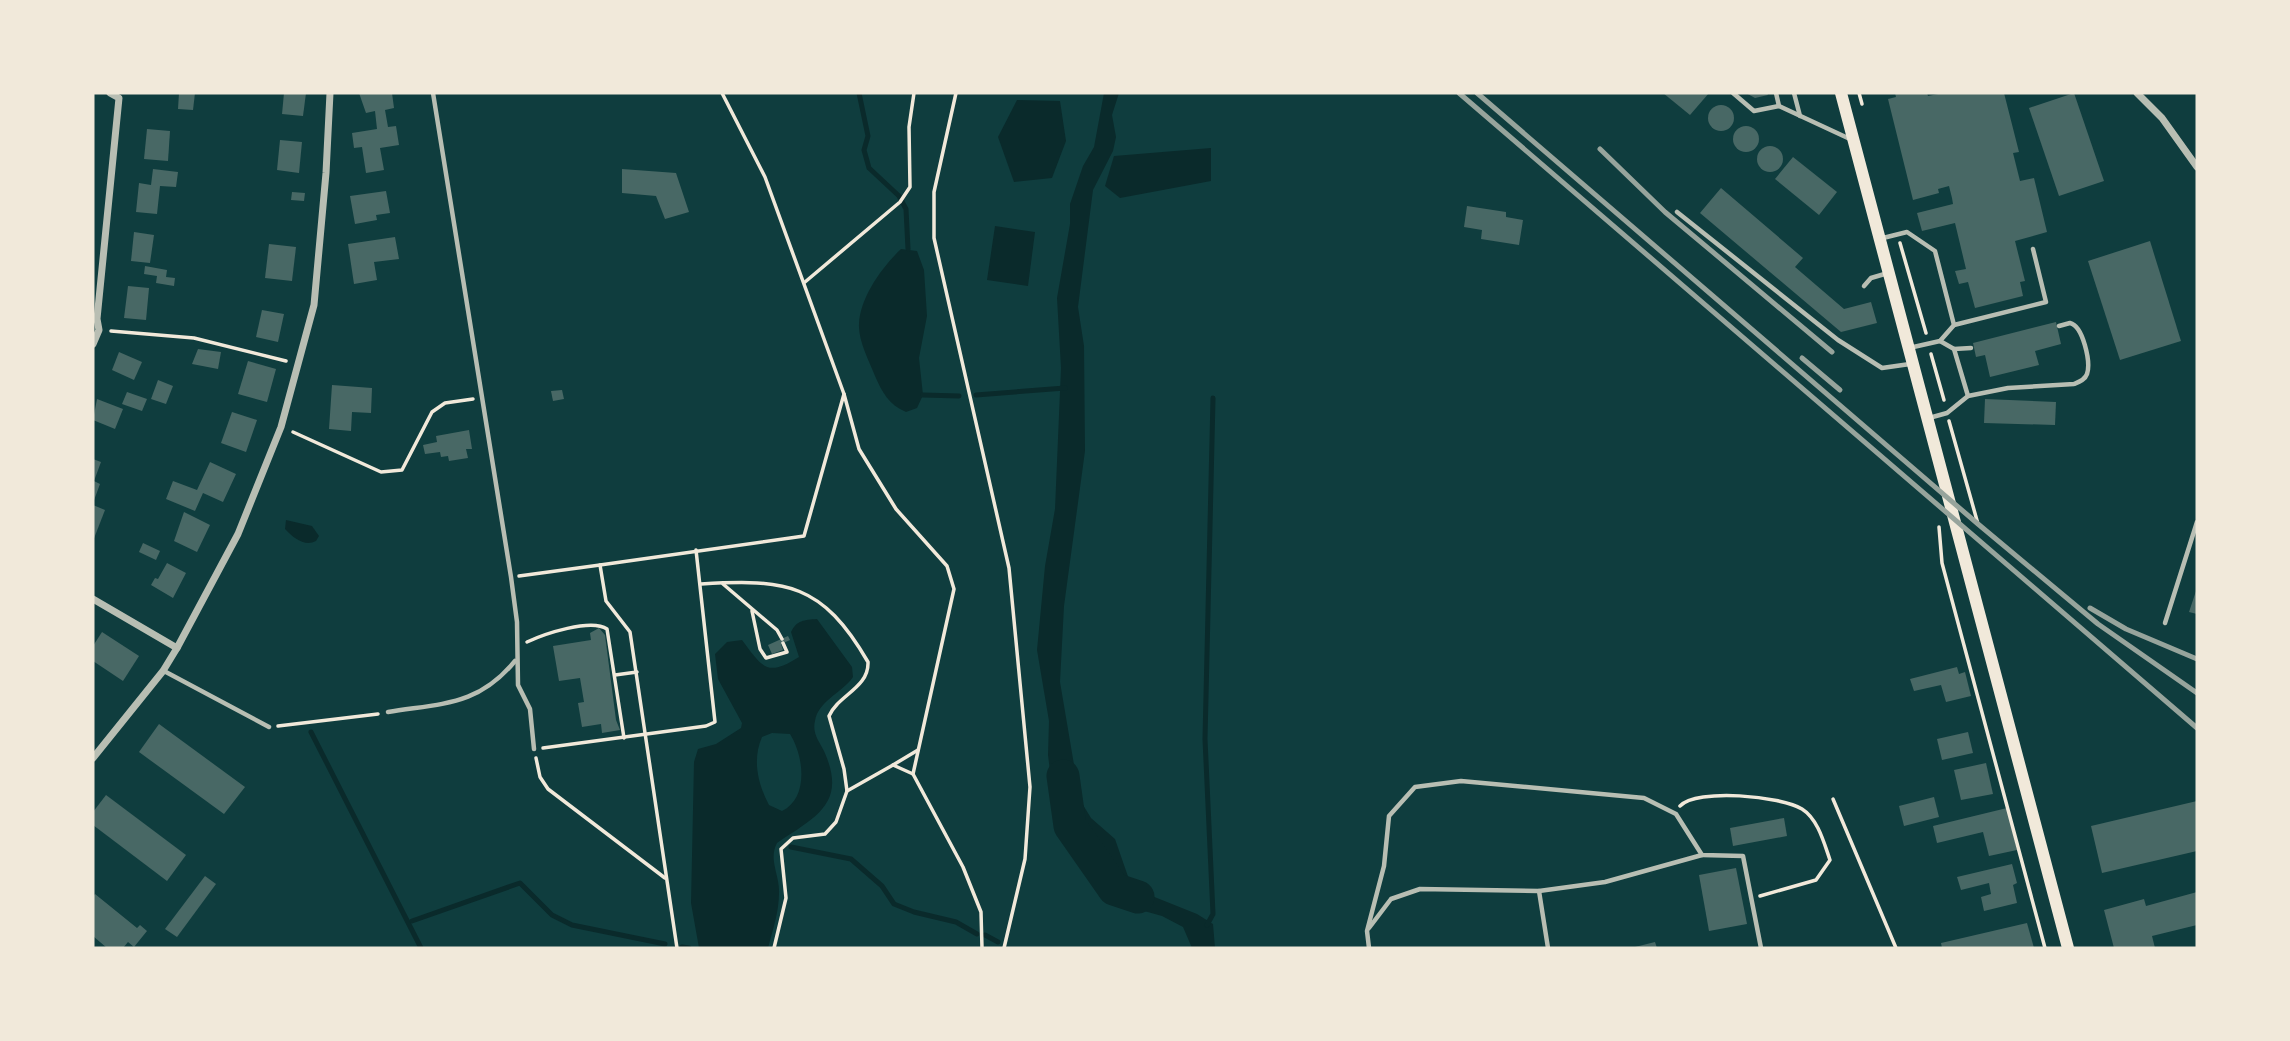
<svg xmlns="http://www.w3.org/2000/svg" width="2290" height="1041" viewBox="0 0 2290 1041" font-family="Raleway,sans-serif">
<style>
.water{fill:#0a2a2b;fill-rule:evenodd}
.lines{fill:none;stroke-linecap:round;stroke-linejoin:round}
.stream{stroke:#0a2a2b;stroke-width:5}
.river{stroke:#0a2a2b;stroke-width:33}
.building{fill:#486865}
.path{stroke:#f1e9da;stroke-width:3.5}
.service{stroke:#b8beb3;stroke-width:4.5}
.minor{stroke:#b8beb3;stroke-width:7}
.secondary{stroke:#f1e9da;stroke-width:12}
.rail{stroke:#97a49c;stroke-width:5}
</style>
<rect width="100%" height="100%" fill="#0f3d3e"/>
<g class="water">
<polygon points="1104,93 1119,93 1112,115 1116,137 1113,151 1093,190 1078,307 1084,346 1085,451 1064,606 1060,682 1080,800 1091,818 1115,839 1132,888 1197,914 1213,924 1215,948 1192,948 1183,927 1162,916 1137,909 1116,896 1100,862 1066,817 1051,779 1048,755 1049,721 1037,650 1045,566 1055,509 1061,368 1057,298 1070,224 1070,204 1083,166 1094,147"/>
<polygon points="1017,100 1060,101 1066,141 1052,178 1014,182 998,137"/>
<polygon points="1211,148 1211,181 1120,198 1105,186 1114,156"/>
<polygon points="995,226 1035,232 1028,286 987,280"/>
<path d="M901 249 917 251 924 270 927 316 919 358 923 395 917 408 906 412C889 405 882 392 875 376 869 361 858 340 859 324 860 297 883 266 901 249Z"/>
<path d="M286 520 312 526 319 536 316 541C305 547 293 538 285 529Z"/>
<path d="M817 619 852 667 853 677C842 693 818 701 815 721 812 733 819 741 824 751 848 804 815 817 777 843 768 860 780 875 779 893 779 912 773 929 768 948H699L691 903 694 762 698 749 716 744 741 728 742 723 718 679 715 654 727 642 742 640C763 668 767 677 799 657L791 632C797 620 804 620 817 619ZM772 733 790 734C804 756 809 798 782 811L769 805C758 784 752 760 762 737Z"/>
</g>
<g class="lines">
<g class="stream">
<polyline points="859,93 868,136 864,150 869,168 899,196 906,209 908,249"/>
<polyline points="923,395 959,396"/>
<polyline points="976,395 1065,388"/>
<polyline points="311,732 421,948"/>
<polyline points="791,847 851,859 882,886 894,904 914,912 956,922 977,934"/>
<polyline points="412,921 520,883 552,915 572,925 665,944"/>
<polyline points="1207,925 1213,914 1205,739 1213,398"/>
<polyline points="985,935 998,942"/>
<polyline points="682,947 689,948"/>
</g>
<polyline class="river" points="1063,776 1070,826 1114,889 1138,897"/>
</g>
<g class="building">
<polygon points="179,93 195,93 193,110 178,109"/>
<polygon points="284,93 306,93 303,116 282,114"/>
<polygon points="359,93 392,93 394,108 385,110 388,127 396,126 399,145 380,148 384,170 366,173 362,147 354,148 352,133 377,129 375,111 366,113"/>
<polygon points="1663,93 1709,93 1690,115"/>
<polygon points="1746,93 1767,93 1768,95 1755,98"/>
<polygon points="1895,93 1927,93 1928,96 1943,93 2004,93 2019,152 2013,153 2020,181 2034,178 2047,232 2015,241 2025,281 2020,282 2023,296 1975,308 1968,282 1959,284 1955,271 1966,269 1955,223 1922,231 1917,213 1953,204 1952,198 1949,186 1938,189 1939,193 1913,200 1888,99 1896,97"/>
<polygon points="2074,93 2104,181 2059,196 2029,108"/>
<circle cx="1721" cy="118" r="13"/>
<circle cx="1746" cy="139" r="13"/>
<polygon points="147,129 170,131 168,161 144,159"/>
<polygon points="280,140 302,142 299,173 277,170"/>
<circle cx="1770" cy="159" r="13"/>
<polygon points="1793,157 1837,192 1819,215 1775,179"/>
<polygon points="153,169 178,172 176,187 160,186 157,214 136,212 139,183 151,185"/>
<polygon points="622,169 676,173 689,212 665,219 656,196 622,193"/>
<polygon points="1721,188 1803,258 1795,267 1844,309 1871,302 1877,323 1841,332 1700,213"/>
<polygon points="386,191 390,213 376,215 377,220 355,224 350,196"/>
<polygon points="292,192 305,193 304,201 291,200"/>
<polygon points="1467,206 1506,212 1506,217 1523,220 1519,245 1481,239 1482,230 1464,227"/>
<polygon points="134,232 154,235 150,263 131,261"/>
<polygon points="395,237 399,259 374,262 377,280 354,284 348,244"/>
<polygon points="2150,241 2181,341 2120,360 2088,261"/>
<polygon points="269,244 296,247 292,281 265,278"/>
<polygon points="145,266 167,270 166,277 175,278 174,286 156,283 157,276 144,274"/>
<polygon points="128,286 149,288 146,320 124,318"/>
<polygon points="262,310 284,314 278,342 256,337"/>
<polygon points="2056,322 2061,344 2035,351 2039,365 1990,377 1985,355 1976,357 1973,343"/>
<polygon points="198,349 221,352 218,369 192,364"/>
<polygon points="119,352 142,362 134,380 112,370"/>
<polygon points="248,361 276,369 267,402 238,394"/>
<polygon points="158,380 173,386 166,404 151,399"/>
<polygon points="332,385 372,388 371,413 352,412 351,431 329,429"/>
<polygon points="562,390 564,399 553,401 551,391"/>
<polygon points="127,392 147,399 142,411 122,404"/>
<polygon points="97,399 123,409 115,429 93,420"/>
<polygon points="1985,399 2056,402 2055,425 1984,423"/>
<polygon points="232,412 257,420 246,452 221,443"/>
<polygon points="469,430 472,449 466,449 468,458 449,461 448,456 441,457 440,452 425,454 423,445 437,442 436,436"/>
<polygon points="93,459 101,462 94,481 100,484 93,503"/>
<polygon points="210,462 236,474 223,502 203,493 195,511 166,499 173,481 197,490"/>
<polygon points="93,505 105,510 93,541"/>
<polygon points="184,512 210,525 197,552 174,541"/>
<polygon points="143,543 160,551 156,560 139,552"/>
<polygon points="167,563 186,573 173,598 151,585 155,578 158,579"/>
<polygon points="2197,588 2197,614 2189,612"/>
<polygon points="599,628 605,635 616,720 620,730 602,733 601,724 582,727 578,703 584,702 580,678 559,681 553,646 591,640 590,633"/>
<polygon points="102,632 139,656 123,681 93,661 93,646"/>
<polygon points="788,636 790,640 781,644 783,650 772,654 768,645"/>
<polygon points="1957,667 1959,674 1965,672 1971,696 1946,702 1941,685 1914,691 1910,679"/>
<polygon points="159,724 245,787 224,814 139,752"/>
<polygon points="1968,732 1973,753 1942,760 1937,739"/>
<polygon points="1986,763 1993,794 1961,800 1954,770"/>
<polygon points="106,795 186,855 167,881 93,825 93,812"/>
<polygon points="1934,797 1939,817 1904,826 1899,806"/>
<polygon points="2197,801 2197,851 2102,873 2091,826"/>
<polygon points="2007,808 2017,850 1989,856 1983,832 1937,843 1933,826"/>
<polygon points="1784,818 1787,836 1733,846 1730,828"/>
<polygon points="2012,864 2017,883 2013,885 2017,903 1984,911 1981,897 1991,894 1989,883 1961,890 1957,877"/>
<polygon points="1736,868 1747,924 1709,931 1699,875"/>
<polygon points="205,876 216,884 177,937 165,929"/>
<polygon points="2197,892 2197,925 2152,936 2155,948 2114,948 2104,910 2144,899 2146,906"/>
<polygon points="95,894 137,928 140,925 147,931 134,947 128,942 123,948 107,948 93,936 93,897"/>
<polygon points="2027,923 2034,948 1942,948 1941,943"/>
<polygon points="1655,942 1657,948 1635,948 1635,947"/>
</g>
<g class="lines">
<g class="path">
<polyline points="722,93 765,177 844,394"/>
<polyline points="956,93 934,192 934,238 1009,568 1030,787 1025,859 1004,948"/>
<polyline points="1859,93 1862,104"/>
<polyline points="1900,243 1926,333"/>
<polyline points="805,282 900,202 910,187 909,127 914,93"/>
<polyline points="111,331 194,338 286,361"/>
<polyline points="1931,354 1944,400"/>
<polyline points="1949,421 1978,524"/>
<polyline points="293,432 381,472 402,470 432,412 445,403 473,399"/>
<polyline points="1939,527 1942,563 2045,948"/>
<polyline points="519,576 600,565"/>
<path d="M701 584C787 579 822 583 868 662 869 688 838 695 829 716L844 769 847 791 836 822 825 834 793 838 781 849 786 898 774 948"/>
<polyline points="723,584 777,630 782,639"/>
<polyline points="752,611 760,649 766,658 787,652 783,643"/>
<path d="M527 642C544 634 591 618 607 629L624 738"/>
<polyline points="615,675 637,672"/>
<polyline points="278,726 378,714"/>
<polyline points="543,748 706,726 715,722 696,550"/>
<polyline points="536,758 540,777 548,789 665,878"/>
<polyline points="893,765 918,750"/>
<polyline points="847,791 893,765 913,774 963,867 981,912 982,948"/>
<polyline points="1833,799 1896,948"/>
<path d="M1680 806C1697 788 1781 796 1802 809 1818 819 1824 843 1830 860L1816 880 1760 896"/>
<polyline points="677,948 630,632 606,601 600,565 804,536 844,394 859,449 896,509 947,566 954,589 913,774"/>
</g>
<g class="service">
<polyline points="433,93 511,577 517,622 518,685 530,709 534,749"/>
<polyline points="1733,93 1754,111 1779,106"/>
<polyline points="1776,93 1779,106 1850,139"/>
<polyline points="1794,93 1800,116"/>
<polyline points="1677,212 1838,340 1882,368 1910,364"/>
<polyline points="1883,238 1907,232 1935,251 1954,325 1940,341 1909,348"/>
<polyline points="1864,286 1871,278 1888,273"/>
<polyline points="1954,325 2046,302 2033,249"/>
<polyline points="1940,341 1954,349 1968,396"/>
<polyline points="1954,349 1971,348"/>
<path d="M1929 418 1947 413 1968 396 2008 388 2074 384C2079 382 2085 380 2087 374 2091 362 2083 326 2070 323L2059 326"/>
<polyline points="2165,623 2197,522"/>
<polyline points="164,671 269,727"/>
<path d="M388 712C443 703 478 706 515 661"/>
<polyline points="1539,891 1548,948"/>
<polyline points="1369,928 1391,899 1420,889 1539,891 1605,882 1702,855"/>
<polyline points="1369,948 1367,931 1384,866 1389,816 1415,787 1461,781 1644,798 1676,814 1702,855 1743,856 1761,948"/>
</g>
<g class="minor">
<polyline points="2137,93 2162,118 2197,167"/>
<polyline points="93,344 99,330 97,319 119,98 110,93"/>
<polyline points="93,599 177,648"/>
<polyline points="93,758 163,671 177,648 238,534 281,427 314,305 326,173 330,93"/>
</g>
<polyline class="secondary" points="1841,93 2068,948"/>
<g class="rail">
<polyline points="1459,93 2197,728"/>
<polyline points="1477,93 1978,524 2098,624 2197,693"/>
<polyline points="1600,149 1665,212 1832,352"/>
<polyline points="1802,358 1840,390"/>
<polyline points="2090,608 2126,629 2197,659"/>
</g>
</g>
<rect width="2290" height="1041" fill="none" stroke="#f1e9da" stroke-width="189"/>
</svg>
